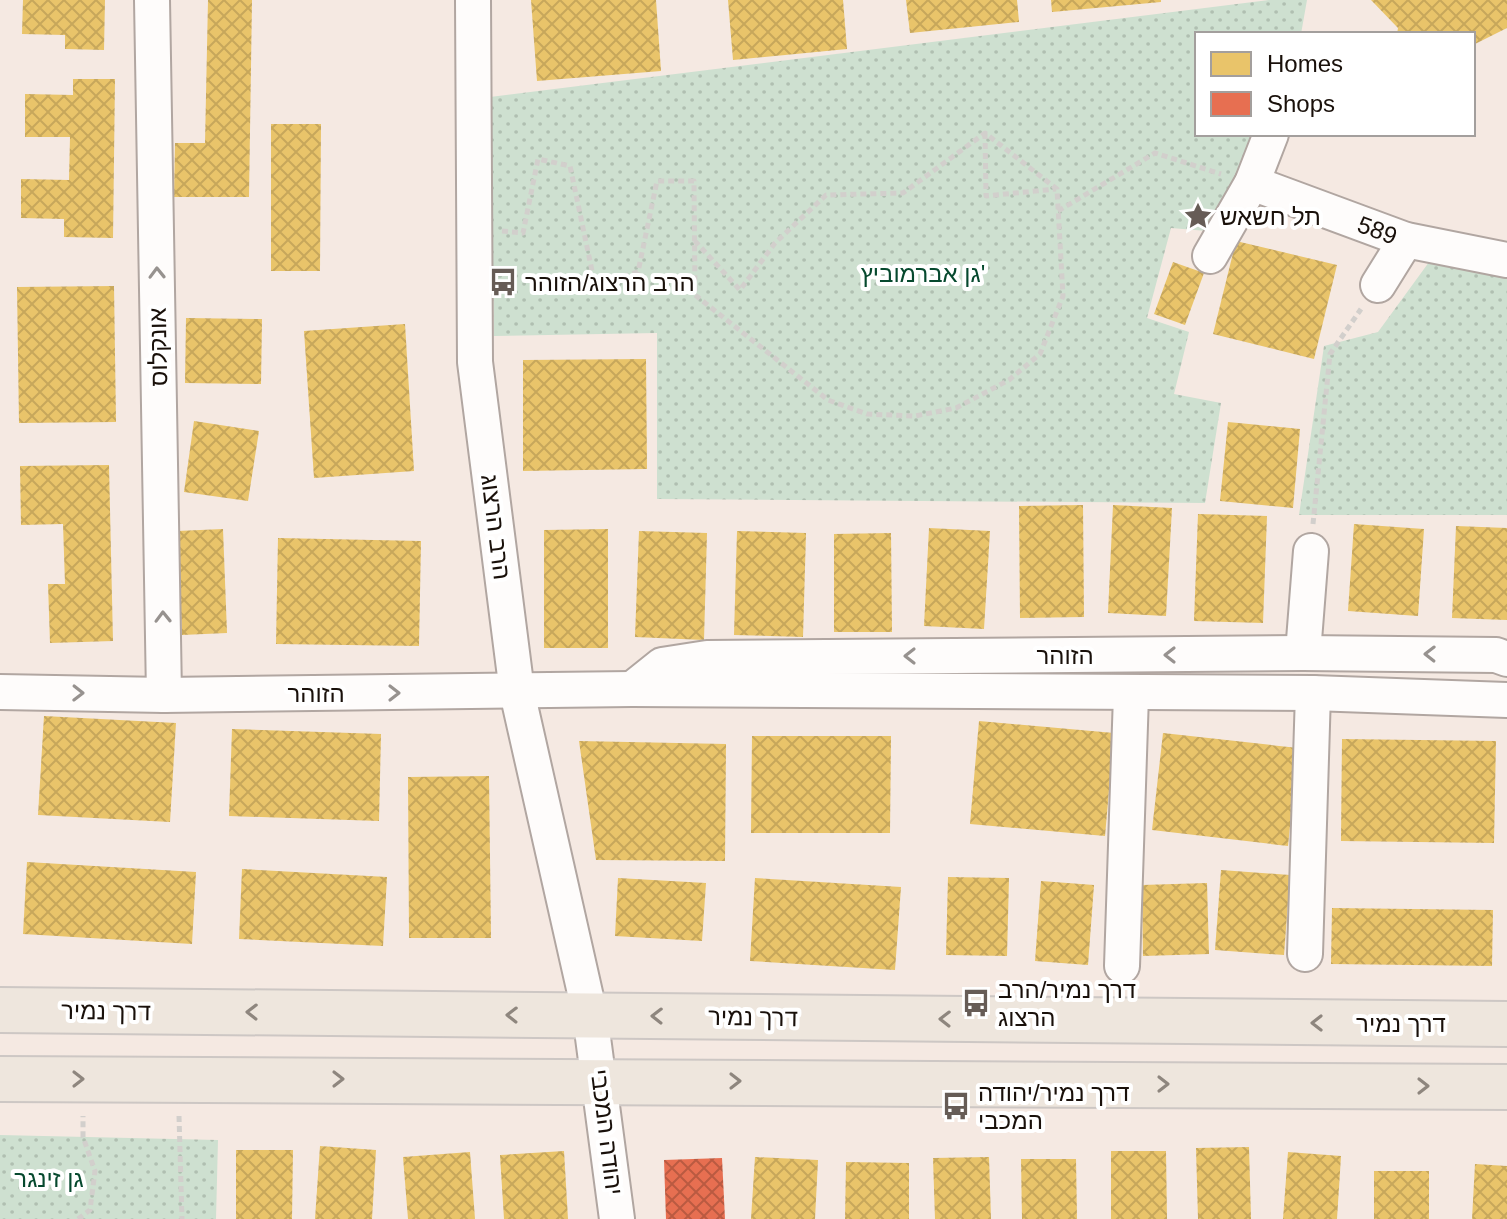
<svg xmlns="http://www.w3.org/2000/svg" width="1507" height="1219" viewBox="0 0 1507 1219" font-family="Helvetica,Heebo,sans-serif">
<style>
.grass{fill:url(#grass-dots)}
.homes{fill:url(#homes-cross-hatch)}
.shops{fill:url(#shops-cross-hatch)}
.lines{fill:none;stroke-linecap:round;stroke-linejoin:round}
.minor-casing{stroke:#b1a6a1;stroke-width:38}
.major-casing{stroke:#cdc7c4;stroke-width:48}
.path{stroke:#d2cfcc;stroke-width:5;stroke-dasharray:6 4;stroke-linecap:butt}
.minor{stroke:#fefcfb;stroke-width:34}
.major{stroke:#eee6dd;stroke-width:44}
.oneway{stroke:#97928f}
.oneway2{stroke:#8e867e}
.labels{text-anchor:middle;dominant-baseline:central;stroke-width:8;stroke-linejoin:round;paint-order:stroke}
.poi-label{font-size:24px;fill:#19100a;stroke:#fff;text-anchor:start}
.street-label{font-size:24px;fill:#19100a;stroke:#fff}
.park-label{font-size:24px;fill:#06492e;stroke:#fff}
</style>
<defs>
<pattern id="grass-dots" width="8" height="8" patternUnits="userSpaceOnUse" patternTransform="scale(2)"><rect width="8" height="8" fill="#cee0d0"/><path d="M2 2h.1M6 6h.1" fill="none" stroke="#b0bfb1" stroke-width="1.8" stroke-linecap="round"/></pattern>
<pattern id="homes-cross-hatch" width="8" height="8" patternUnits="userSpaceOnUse" patternTransform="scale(2)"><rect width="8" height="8" fill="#e9c46a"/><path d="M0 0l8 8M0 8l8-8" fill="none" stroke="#c7a75b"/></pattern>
<pattern id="shops-cross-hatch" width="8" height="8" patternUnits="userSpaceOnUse" patternTransform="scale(2)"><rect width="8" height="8" fill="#e76f51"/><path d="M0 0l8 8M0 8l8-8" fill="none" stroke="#ba5a41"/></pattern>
</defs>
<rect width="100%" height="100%" fill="#f5e9e2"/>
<g class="grass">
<polygon points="1269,0 1307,0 1301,34 1197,34 1197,134 1256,134 1207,231 1171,228 1147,318 1189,332 1174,394 1221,403 1205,503 657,499 657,333 494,336 490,97"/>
<polygon points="1432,258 1507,272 1507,515 1299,515 1324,346 1378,332"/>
<polygon points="0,1135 218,1140 216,1219 0,1219"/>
</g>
<g class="homes">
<polygon points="23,0 105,0 104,50 65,49 65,35 22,34"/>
<polygon points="208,0 252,0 249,197 174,197 175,143 205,143"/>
<polygon points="531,0 656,0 661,71 537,81"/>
<polygon points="728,0 843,0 847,49 733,60"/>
<polygon points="906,0 1017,0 1019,22 910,33"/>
<polygon points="1051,0 1161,0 1161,2 1052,12"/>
<polygon points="1371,0 1507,0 1507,28 1473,45 1473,34 1397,34 1398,28"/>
<polygon points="73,79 115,79 113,238 64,237 64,219 21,218 21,179 69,180 70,137 25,137 25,94 73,95"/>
<polygon points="271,124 321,124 320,271 271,271"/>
<polygon points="1236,241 1337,265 1314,359 1213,334"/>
<polygon points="1173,262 1204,273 1185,325 1154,314"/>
<polygon points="114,286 116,422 19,423 17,287"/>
<polygon points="186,318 262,319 261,384 185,383"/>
<polygon points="405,324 414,471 314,478 304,331"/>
<polygon points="646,359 647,469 523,471 523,360"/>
<polygon points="194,421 259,431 248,501 184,492"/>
<polygon points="1228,422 1300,429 1293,508 1220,501"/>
<polygon points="109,465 113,641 50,643 48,584 65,584 63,524 21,525 20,466"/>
<polygon points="1083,505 1084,617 1020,618 1019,506"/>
<polygon points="1113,505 1172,508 1166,616 1108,613"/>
<polygon points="1198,514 1267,516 1263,623 1194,621"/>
<polygon points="1354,524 1424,529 1418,616 1348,611"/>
<polygon points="1456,526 1507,528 1507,620 1452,618"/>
<polygon points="929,528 990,531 984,629 924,626"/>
<polygon points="223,529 227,633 182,635 177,531"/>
<polygon points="608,529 608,648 544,648 544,530"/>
<polygon points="639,531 707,533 704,640 635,637"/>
<polygon points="737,531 806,533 803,637 734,635"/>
<polygon points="891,533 892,632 834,632 834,534"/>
<polygon points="278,538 421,541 419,646 276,644"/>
<polygon points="44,716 176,723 170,822 38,815"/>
<polygon points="979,721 1114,733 1105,836 970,824"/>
<polygon points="232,729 381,734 379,821 229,816"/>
<polygon points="1163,733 1298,748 1288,846 1152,830"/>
<polygon points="752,736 891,736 890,833 751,833"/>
<polygon points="1342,739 1496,741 1494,843 1341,841"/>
<polygon points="579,741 726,744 725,861 596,860"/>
<polygon points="489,776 491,938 409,938 408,777"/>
<polygon points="27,862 196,872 192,944 23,934"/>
<polygon points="242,869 387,877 383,946 239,939"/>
<polygon points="1221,870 1290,875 1284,955 1215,950"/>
<polygon points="948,877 1009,878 1007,956 946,955"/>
<polygon points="618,878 706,883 702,941 615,936"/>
<polygon points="755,878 901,887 895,970 750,961"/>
<polygon points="1041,881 1094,885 1088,965 1035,961"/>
<polygon points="1207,883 1209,954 1143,956 1142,885"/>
<polygon points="1332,908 1493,910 1492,966 1331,964"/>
<polygon points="320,1146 376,1150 372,1219 315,1219"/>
<polygon points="1249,1147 1251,1219 1198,1219 1196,1148"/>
<polygon points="236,1150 293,1150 292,1219 236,1219"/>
<polygon points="564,1151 568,1219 504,1219 500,1155"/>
<polygon points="1111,1151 1166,1151 1167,1219 1111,1219"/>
<polygon points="470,1152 475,1219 408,1219 403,1157"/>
<polygon points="1288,1152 1341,1156 1337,1219 1283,1219"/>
<polygon points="755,1157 818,1160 815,1219 751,1219"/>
<polygon points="989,1157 991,1219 935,1219 933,1158"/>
<polygon points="1021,1159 1076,1159 1077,1219 1022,1219"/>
<polygon points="846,1162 909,1163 909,1219 845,1219"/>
<polygon points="1475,1164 1507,1166 1507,1219 1472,1219"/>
<rect x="1374" y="1171" width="55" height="48"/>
</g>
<polygon class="shops" points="722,1158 725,1219 666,1219 664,1160"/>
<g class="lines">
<defs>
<g id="minor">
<polyline points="152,0 164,695"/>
<polyline points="473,0 475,362 517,692 590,1015 617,1219"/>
<path id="s1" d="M1252 183 1406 240 1507 260"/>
<polyline points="1210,256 1252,183 1271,134"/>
<polyline points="1378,285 1406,240"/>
<polyline points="1303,653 1311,551"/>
<polyline points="632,689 662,665 707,658 1303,653 1496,655 1507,659"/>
<polyline points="0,692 164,695 632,689 1313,693 1507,700"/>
<polyline points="1305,954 1313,693"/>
<polyline points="1122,966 1131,695"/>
</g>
<g id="major">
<polyline points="0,1010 1507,1024"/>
<polyline points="0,1079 1507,1087"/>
</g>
</defs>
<use href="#minor" class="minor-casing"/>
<use href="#major" class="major-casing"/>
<g class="path">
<polyline points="985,133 986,196 1056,189"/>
<polyline points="1058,211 1155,153 1221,174"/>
<polyline points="502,231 523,233 538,159 570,166 595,285 638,272 657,181 694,181 695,295 828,400 867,414 915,416 956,408 1009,380 1040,354 1063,296 1057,189 985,133 903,193 826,195 775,243 740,290 694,240"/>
<polyline points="1313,524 1330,354 1361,309"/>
<polyline points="179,1116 182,1219"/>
<polyline points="78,1219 90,1210 95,1171 83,1137 83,1116"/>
</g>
<use href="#minor" class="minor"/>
<use href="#major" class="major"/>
</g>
<defs><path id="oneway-chevron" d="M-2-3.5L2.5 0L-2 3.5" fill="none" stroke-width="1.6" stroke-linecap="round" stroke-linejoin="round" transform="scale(2)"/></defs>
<g class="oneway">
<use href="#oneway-chevron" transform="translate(157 273) rotate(-91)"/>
<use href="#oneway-chevron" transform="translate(163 617) rotate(-91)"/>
<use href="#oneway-chevron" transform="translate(1430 654) rotate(-179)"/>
<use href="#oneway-chevron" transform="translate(1170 655) rotate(180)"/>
<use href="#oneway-chevron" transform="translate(910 656) rotate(180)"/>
<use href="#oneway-chevron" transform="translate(78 693) rotate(1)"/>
<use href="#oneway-chevron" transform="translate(394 693)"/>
</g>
<g class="oneway2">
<use href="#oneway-chevron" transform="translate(252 1012) rotate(-179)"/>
<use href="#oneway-chevron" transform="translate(512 1015) rotate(-179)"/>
<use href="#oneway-chevron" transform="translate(657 1016) rotate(-179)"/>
<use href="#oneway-chevron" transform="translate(945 1019) rotate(-179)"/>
<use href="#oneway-chevron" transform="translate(1317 1023) rotate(-180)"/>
<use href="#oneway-chevron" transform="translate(78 1079)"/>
<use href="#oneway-chevron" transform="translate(338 1079)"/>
<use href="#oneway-chevron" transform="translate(735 1081)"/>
<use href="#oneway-chevron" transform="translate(1163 1084)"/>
<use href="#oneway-chevron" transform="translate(1423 1086)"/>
</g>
<defs>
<symbol id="sight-bare" viewBox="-9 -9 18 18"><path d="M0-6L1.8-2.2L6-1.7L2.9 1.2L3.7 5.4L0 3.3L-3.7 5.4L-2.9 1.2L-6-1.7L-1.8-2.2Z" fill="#665c56" stroke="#fff" stroke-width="2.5" paint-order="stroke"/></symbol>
<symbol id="bus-bare" viewBox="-9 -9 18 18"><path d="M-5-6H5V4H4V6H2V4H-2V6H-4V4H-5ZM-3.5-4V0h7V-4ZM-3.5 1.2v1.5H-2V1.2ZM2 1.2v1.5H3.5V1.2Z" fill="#665c56" stroke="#fff" stroke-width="2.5" paint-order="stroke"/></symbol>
</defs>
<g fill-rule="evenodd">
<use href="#sight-bare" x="1178" y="196" width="40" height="40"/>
<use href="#bus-bare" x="483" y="262" width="40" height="40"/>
<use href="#bus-bare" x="956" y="983" width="40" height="40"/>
<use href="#bus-bare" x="936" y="1086" width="40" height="40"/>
</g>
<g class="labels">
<g class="poi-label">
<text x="1220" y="216">תל חשאש</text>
<text x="525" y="282">הרב הרצוג/הזוהר</text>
<text x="998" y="989">דרך נמיר/הרב<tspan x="998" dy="28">הרצוג</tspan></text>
<text x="978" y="1092">דרך נמיר/יהודה<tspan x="978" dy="28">המכבי</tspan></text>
</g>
<g class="street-label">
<text stroke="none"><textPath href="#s1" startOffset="134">589</textPath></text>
<text transform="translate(158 347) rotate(-91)">אונקלוס</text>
<text transform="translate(496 527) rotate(83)">הרב הרצוג</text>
<text x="1065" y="655">הזוהר</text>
<text x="316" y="693">הזוהר</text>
<text transform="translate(106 1011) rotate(1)">דרך נמיר</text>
<text transform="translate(753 1017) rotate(1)">דרך נמיר</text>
<text x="1401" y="1023">דרך נמיר</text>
<text transform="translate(607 1132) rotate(83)">יהודה המכבי</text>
</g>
<g class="park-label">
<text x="923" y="273">גן אברמוביץ'</text>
<text x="49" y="1178">גן זינגר</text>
</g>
</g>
<rect x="1195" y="32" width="280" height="104" fill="#ffffff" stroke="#a39f9d" stroke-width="2"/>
<rect x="1211" y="52" width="40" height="24" fill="#e9c46a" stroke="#a39f9d" stroke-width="2"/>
<text x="1267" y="72" font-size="24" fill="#19100a">Homes</text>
<rect x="1211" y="92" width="40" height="24" fill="#e76f51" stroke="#a39f9d" stroke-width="2"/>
<text x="1267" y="112" font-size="24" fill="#19100a">Shops</text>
</svg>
